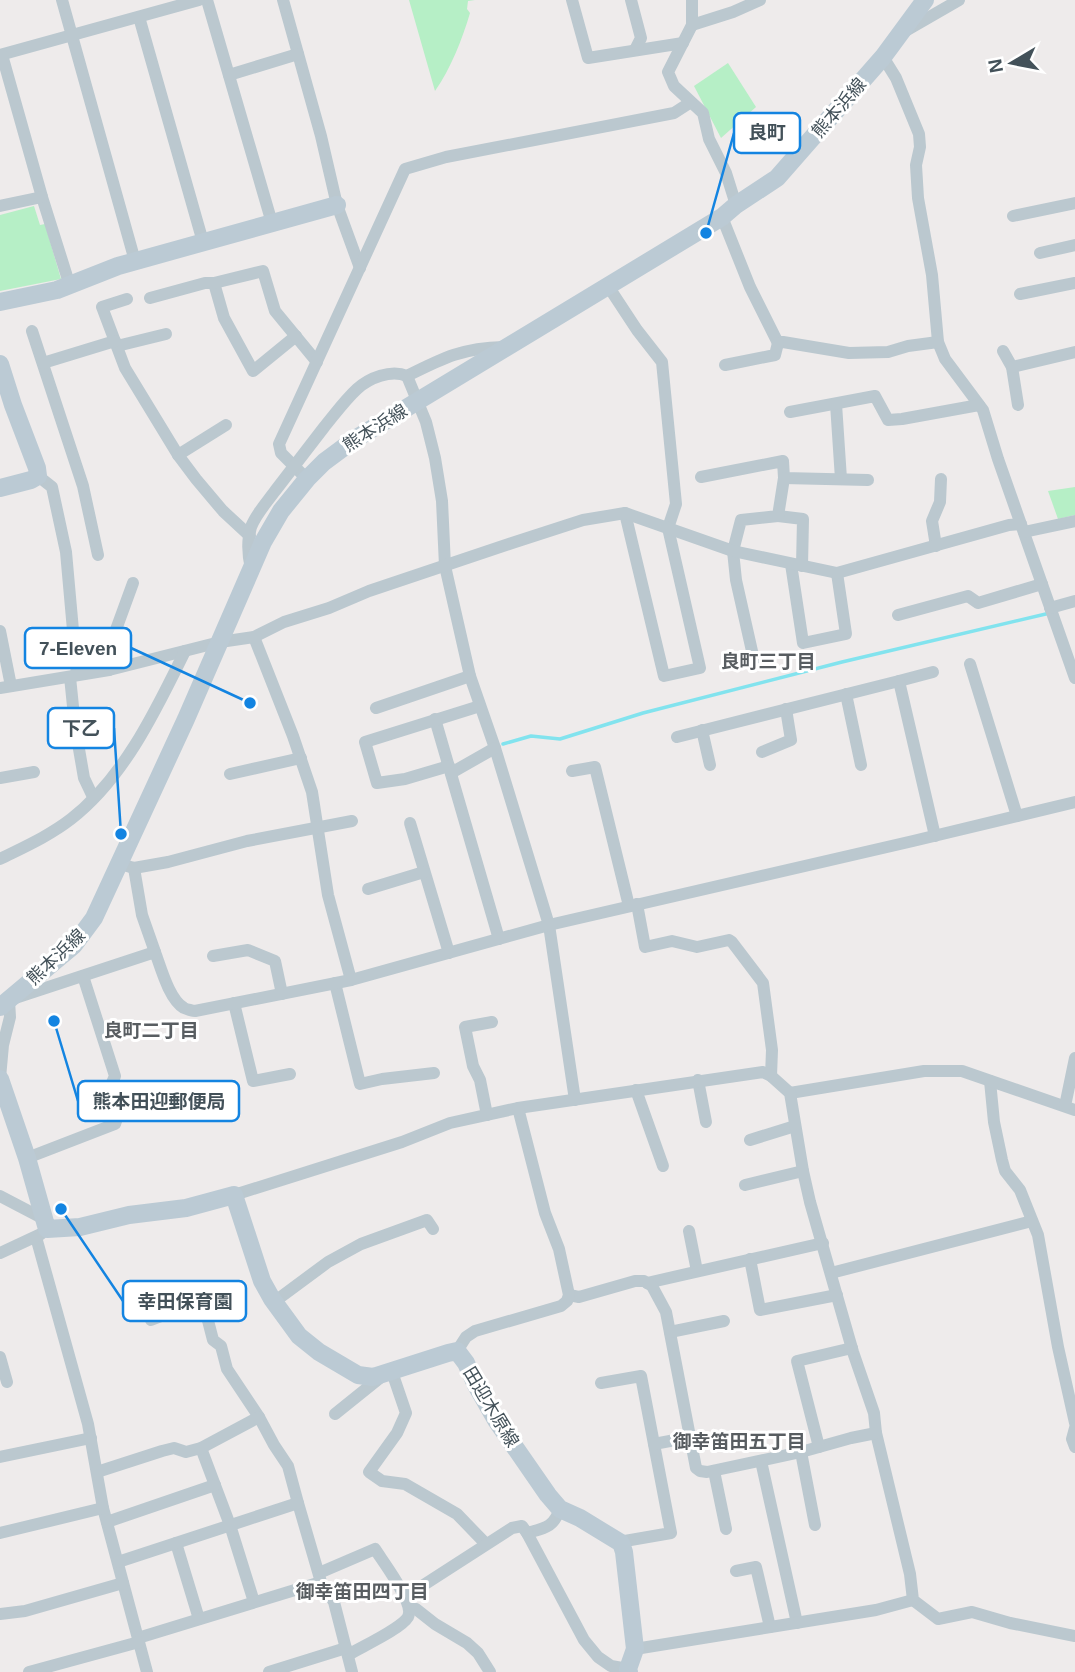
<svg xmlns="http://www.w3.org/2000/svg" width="1075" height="1672" viewBox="0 0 1075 1672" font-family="Helvetica,'Noto Sans JP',sans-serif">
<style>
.green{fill:#b6efc6}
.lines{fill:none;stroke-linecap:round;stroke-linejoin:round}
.stream{stroke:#82e3ee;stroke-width:3.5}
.street{stroke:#bbc8cf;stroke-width:12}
.secondary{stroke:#bbcad4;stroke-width:18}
.labels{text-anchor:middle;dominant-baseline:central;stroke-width:6;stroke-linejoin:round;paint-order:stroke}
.street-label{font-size:18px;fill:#435159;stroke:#fff}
.neighbourhood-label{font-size:19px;font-weight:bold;fill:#585d61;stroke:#fff}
.leader{fill:none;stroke:#1384e1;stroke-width:2.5}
.callout-dot{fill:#1384e1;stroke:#fff;stroke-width:2.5}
.callout{fill:#fff;stroke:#1384e1;stroke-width:2.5}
.callout-label{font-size:19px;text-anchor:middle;font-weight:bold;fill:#435159}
</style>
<rect width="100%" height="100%" fill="#eeebeb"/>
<g class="green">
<path d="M409 0H475L468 1 467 9 470 13C462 40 451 68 435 91Z"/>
<polygon points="728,63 756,107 721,138 694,86"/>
<polygon points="34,206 40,225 45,224 61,279 0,291 0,215"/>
<polygon points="1075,487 1075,515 1058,519 1048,491"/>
</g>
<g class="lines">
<polyline class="stream" points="503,744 531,736 560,739 643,713 842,662 1050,613"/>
<g class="street">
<polyline points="62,0 135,261"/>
<polyline points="207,0 272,223"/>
<polyline points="283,0 321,136 337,205 360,268"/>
<polyline points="572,0 588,58 683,43"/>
<polyline points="631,0 641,38 635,50"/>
<polyline points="692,0 692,25 668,72 674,86 703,113 709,139 726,173 736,205"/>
<polyline points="139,17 203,242"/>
<polyline points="692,25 733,12 760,0"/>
<polyline points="907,30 959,0"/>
<polyline points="0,55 199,0"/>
<polyline points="2,55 42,197 70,286"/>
<polyline points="883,57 896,78 919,134 920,147 916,165 918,198 932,275 938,342 945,359 983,410 998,459 1075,678"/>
<polyline points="229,75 298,54"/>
<polyline points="0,206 42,197"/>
<polyline points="1013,216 1075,203"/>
<polyline points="722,217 750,287 778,343 783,342 849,353 888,352 908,346 938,342"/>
<polyline points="1040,253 1075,245"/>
<polyline points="214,283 224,318 253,371 296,336"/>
<polyline points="608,286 637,330 662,362 676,504 668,528 700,668 664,676 625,513"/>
<polyline points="1020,294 1075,283"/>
<polyline points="150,298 205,283 214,283 263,271 275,311 317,362"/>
<polyline points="127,299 102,307 125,368 178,455 196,479 223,511 250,536"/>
<polyline points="32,331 83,486 98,555"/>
<polyline points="117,346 166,334"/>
<polyline points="1003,351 1012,367 1018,405"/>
<polyline points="43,363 115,341"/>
<polyline points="725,365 775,355 778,343"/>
<polyline points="1012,367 1075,352"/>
<polyline points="407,376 426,422 435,458 442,501 445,566 470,676 495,748 549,925 575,1100"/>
<polyline points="836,404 841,479"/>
<polyline points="790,412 875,396 888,420 902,419 979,405"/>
<polyline points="178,455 226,425"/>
<polyline points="38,476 52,487 66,552 77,675"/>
<polyline points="701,477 783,461 784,478 868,480"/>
<polyline points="307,479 281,453 279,444 405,169 446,157 674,113 691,102"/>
<polyline points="778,516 803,519 802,566"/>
<polyline points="1024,532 1075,521"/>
<polyline points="936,546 932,521 940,502 941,479"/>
<polyline points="791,564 803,643 846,634 837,573"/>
<path d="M251 569C248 556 247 540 251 527 256 514 267 502 275 491 292 469 308 448 325 426 335 414 345 400 357 389 369 378 391 369 407 376 443 358 462 348 504 347"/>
<polyline points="1050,608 1075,601"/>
<polyline points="898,615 968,596 978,603 1042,584"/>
<polyline points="0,631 11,686"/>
<polyline points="254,637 293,736 312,792 328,895 351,980"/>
<polyline points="754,660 736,580 733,551 741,520 778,516 784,478"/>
<polyline points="970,664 1017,816"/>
<polyline points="109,670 110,646 133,583"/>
<polyline points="70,677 75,726 84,778 93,797"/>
<polyline points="899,681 933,672"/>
<polyline points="0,688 109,670 220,642 254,637 284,622 329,608 369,591 512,543 583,520 625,513 733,551 837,573 1009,525 1021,524"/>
<polyline points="846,694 861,765"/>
<polyline points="376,708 470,676"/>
<polyline points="435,719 499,939"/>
<polyline points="702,730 710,765"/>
<polyline points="677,737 899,681 935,836"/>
<polyline points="762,752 791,740 786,709"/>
<polyline points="449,766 405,779 377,783 365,742 480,706"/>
<polyline points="572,771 595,767 629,906"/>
<polyline points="451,773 495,748"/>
<polyline points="230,774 301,758"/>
<polyline points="0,778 34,772"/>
<polyline points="410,823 449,953"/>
<path d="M0 859C24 847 49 836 71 819 124 778 156 710 185 651"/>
<polyline points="120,864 134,868 168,862 247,841 352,821"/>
<polyline points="134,868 142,915 155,952"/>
<polyline points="368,889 424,872"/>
<polyline points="637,904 645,947 672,941 697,947 729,940 732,942 763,983 772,1050 771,1076"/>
<polyline points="213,956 248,950 275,961 282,994"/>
<polyline points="335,983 360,1084 382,1079 434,1073"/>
<polyline points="234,1003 253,1081 290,1074"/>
<path d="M0 1078 3 1045 10 1017 9 1000 155 952C161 968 169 999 184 1008 186 1009 193 1011 195 1011L351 980 549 925 913 841 1075 802"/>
<polyline points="698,1080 706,1122"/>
<polyline points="990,1081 994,1122 1002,1160 1005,1171 1020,1190 1038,1235 1058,1347 1075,1423"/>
<polyline points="636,1090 663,1166"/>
<polyline points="790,1093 924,1071 962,1071 1075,1110"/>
<polyline points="1065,1106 1075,1058"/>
<polyline points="487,1115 480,1080 473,1066 465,1027 492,1022"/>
<polyline points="750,1140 795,1126"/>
<polyline points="27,1158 115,1124 117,1118 108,1092 115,1076 83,976"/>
<polyline points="745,1185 803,1171"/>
<polyline points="234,1195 402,1142 450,1123 518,1108 763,1072 771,1076 790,1093 803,1171 810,1202 853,1352 874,1413 876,1433 910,1574 913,1600 938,1619 972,1612 1010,1623 1075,1636"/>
<polyline points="0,1196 42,1218"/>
<polyline points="689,1231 697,1271"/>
<polyline points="36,1237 88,1424 103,1508 147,1672"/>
<polyline points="0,1253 41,1234"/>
<polyline points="750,1259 760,1310 837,1295"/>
<polyline points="831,1273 1032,1221"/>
<polyline points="647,1283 823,1243"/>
<polyline points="569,1295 579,1297 635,1281 644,1281 652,1286 666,1312 696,1468 700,1471 707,1472 801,1452 851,1438 876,1433"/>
<polyline points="274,1302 328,1262 361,1244 427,1220 433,1229"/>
<polyline points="151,1320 177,1310 205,1309 213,1340 221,1346 227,1369 259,1417 274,1445 288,1466 298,1503 321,1582 334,1602 352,1672"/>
<polyline points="670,1332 724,1321"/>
<polyline points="457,1351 466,1337 475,1331 561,1306 567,1301 569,1295 559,1249 545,1213 518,1108"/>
<polyline points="0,1357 7,1382"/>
<polyline points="392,1372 406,1413 397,1433 369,1472 382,1481 405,1484 457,1514 486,1544"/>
<polyline points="601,1383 641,1376 671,1533 619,1542"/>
<polyline points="335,1414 381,1377"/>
<polyline points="1075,1428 1072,1439 1075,1447"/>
<polyline points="654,1444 691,1437"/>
<polyline points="819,1447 797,1361 852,1348"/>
<polyline points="201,1448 230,1525 254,1602"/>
<polyline points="801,1452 815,1525"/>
<polyline points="0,1457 91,1438"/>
<polyline points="761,1461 797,1623"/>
<polyline points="714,1471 726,1529"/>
<polyline points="97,1472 162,1451 174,1448 186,1452 201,1448 259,1417"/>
<polyline points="107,1522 215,1485"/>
<polyline points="0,1533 103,1508"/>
<path d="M527 1533C545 1528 553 1528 560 1509"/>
<polyline points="176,1543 199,1619"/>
<polyline points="118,1562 298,1503"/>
<polyline points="736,1571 756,1567 770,1627"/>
<path d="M319 1573 375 1549C383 1562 415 1603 408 1617 401 1629 361 1647 348 1655"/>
<polyline points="405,1597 512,1528 522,1526 527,1533 584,1640 598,1657 611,1666 628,1669"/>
<polyline points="410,1608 416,1609 435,1624 467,1643 478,1653 490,1672"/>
<polyline points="0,1614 25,1611 123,1583"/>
<polyline points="138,1638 321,1582"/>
<polyline points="635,1649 876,1610 913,1600"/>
<polyline points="29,1672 139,1642"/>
<polyline points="269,1672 346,1648"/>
</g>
<g class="secondary">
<polyline points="0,302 57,290 118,266 337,205"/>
<polyline points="0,364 13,405 37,468 38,476 31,480 0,488"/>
<polyline points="0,1007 74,945 94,918 186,719 263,542 281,511 307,479 324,462 355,439 722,217 736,205 777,178 883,57 925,0"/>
<polyline points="0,1079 27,1158 47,1229 80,1227 129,1215 186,1208 234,1195 262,1281 272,1299 299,1336 319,1352 358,1375 373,1377 448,1353 457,1351 466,1363 476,1385 496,1420 548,1495 560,1509 580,1518 621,1543 624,1552 635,1649 628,1669 629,1672"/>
</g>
</g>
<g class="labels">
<g class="street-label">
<text transform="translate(839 108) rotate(-49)">熊本浜線</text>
<text transform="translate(375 428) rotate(-32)">熊本浜線</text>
<text transform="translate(56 957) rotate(-43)">熊本浜線</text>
<text transform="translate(491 1407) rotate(59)">田迎木原線</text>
</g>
<g class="neighbourhood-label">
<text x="768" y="661">良町三丁目</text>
<text x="151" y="1030">良町二丁目</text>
<text x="739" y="1441">御幸笛田五丁目</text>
<text x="362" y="1591">御幸笛田四丁目</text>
</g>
</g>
<path class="leader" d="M706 233L734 133M250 703L131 648M121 834L114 728M54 1021L78 1101M61 1209L123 1301"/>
<g class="callout-dot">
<circle cx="706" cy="233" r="7"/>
<circle cx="250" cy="703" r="7"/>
<circle cx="121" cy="834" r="7"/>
<circle cx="54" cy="1021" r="7"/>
<circle cx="61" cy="1209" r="7"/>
</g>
<g class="callout">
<rect x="734" y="113" width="66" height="40" rx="7"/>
<rect x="25" y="628" width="106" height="40" rx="7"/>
<rect x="48" y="708" width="66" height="40" rx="7"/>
<rect x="78" y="1081" width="161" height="40" rx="7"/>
<rect x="123" y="1281" width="123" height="40" rx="7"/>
</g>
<g class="callout-label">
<text x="767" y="139">良町</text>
<text x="78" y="655">7-Eleven</text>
<text x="81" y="735">下乙</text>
<text x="159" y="1108">熊本田迎郵便局</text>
<text x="185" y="1308">幸田保育園</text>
</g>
<g transform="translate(1012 63) rotate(260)" stroke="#ffffff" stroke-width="5" paint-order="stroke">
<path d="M0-5L12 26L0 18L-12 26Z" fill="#435159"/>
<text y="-10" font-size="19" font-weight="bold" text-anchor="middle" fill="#435159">N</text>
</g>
</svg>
